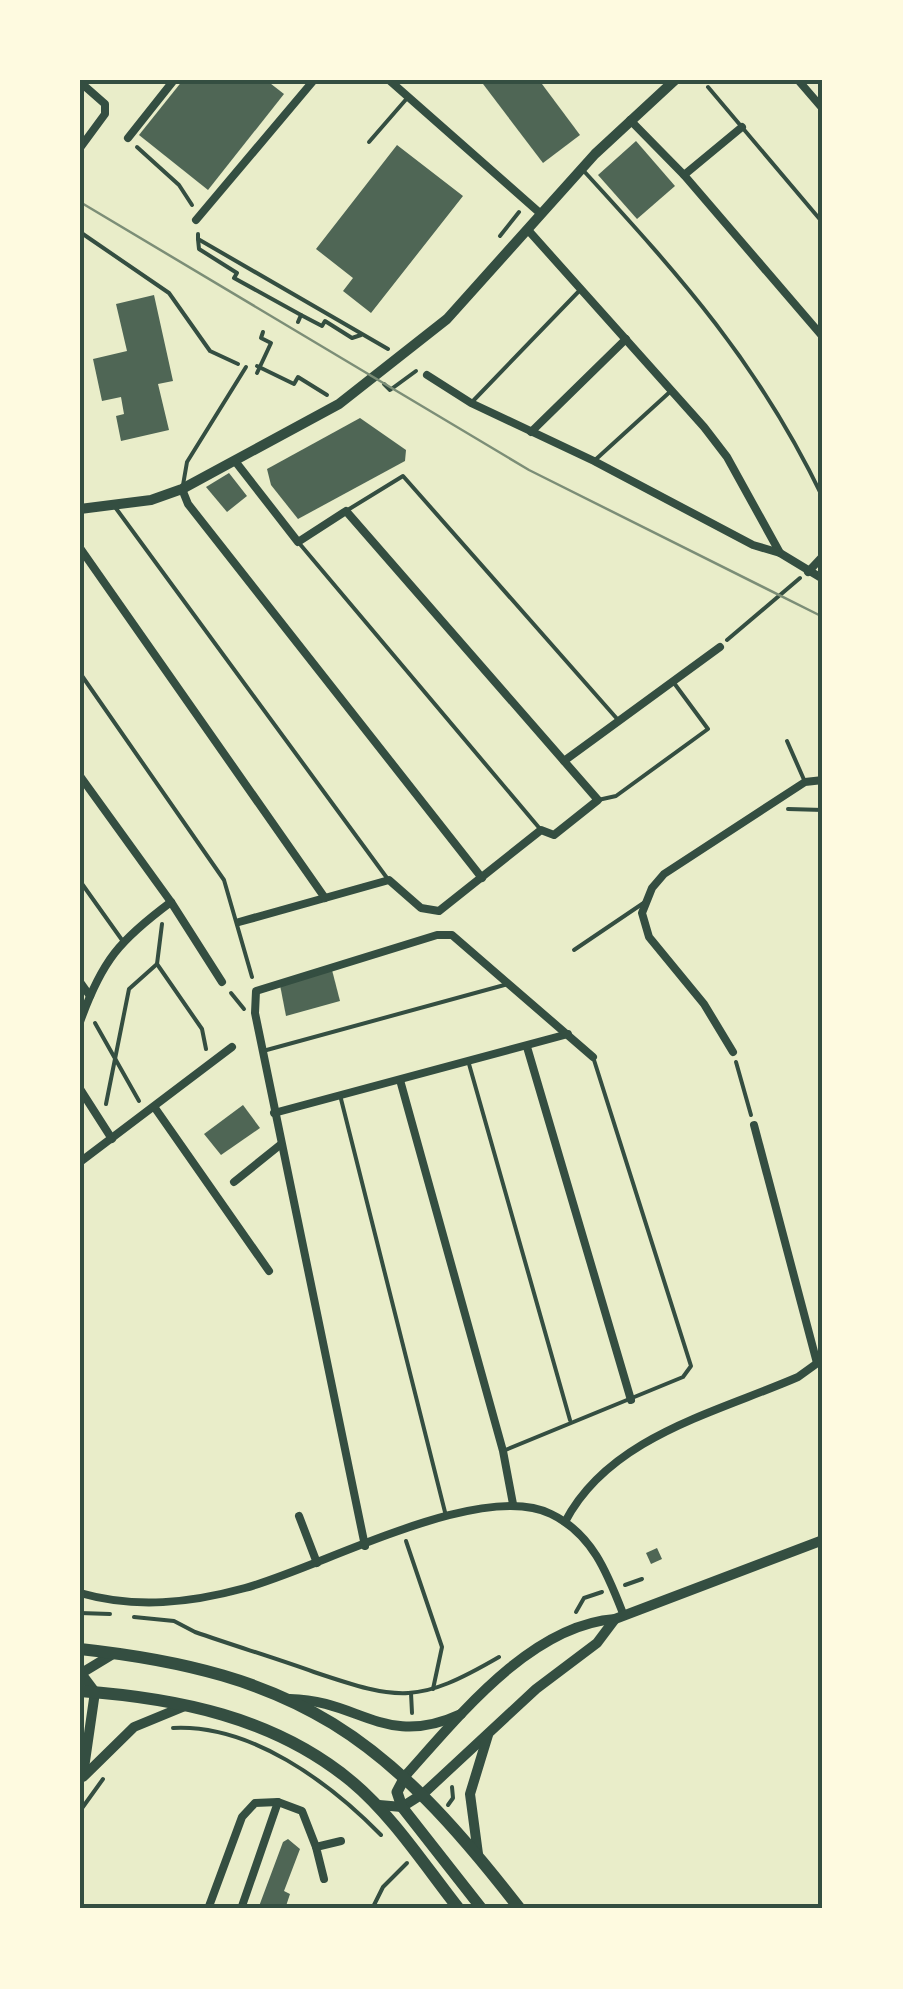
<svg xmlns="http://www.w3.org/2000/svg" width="903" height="1989" viewBox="0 0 903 1989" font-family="Mulish,sans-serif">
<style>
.building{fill:#4f6655}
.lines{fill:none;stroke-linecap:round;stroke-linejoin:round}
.path{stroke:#344e41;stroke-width:4}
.service{stroke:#344e41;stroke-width:4}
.minor{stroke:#344e41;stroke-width:8}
.tertiary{stroke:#344e41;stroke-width:10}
.secondary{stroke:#344e41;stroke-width:11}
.trunk{stroke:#344e41;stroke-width:12}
.tram{stroke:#7c8e77;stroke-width:2.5}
.neatline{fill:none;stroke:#344e41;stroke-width:4}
</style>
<rect width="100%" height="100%" fill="#e9edc9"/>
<g class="building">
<polygon points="183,80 266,80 284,94 208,190 139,135"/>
<polygon points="480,80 539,80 580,135 543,163"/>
<polygon points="636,141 675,186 637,219 598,175"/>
<polygon points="397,145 463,196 371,313 343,291 353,278 316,249"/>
<polygon points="154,295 173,381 158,384 169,430 121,441 116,416 124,414 121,397 102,401 93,359 127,351 116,304"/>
<polygon points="360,418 406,450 405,461 298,519 271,485 267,469"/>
<polygon points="229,473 247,496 227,512 206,487"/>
<polygon points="332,970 340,1001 286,1016 280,985"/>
<polygon points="243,1105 260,1128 221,1155 204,1134"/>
<polygon points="657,1548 662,1559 651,1564 646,1553"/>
<polygon points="288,1839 300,1849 284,1891 290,1894 285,1909 258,1909 283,1842"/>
</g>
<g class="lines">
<g class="path">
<polyline points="137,147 179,185 192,205"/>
<polyline points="80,232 169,293 210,351 238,364"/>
<polyline points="198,234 198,239 388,349"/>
<polyline points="500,236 519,212"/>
<polyline points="198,239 199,249 237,273 234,278 301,315 298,322"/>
<polyline points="301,315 322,326 325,321 352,338 361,335"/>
<polyline points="257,366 294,384 298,377 327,395"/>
<polyline points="257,373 271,343 261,338 263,332"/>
<polyline points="384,384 390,390 416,371"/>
<polyline points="727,640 800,578"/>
<polyline points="788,809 823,810"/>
<polyline points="162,924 157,964 202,1029 206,1049"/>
<polyline points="231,993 244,1009"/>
<polyline points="95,1023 139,1101"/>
<polyline points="736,1062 751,1115"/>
<polyline points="106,1104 129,989 157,964"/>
<polyline points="406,1541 442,1647 433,1689"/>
<polyline points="625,1585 642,1579"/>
<polyline points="576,1612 584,1598 602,1592"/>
<polyline points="80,1613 110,1614"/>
<path d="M134 1617 174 1621 195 1632C235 1646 275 1658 314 1672 400 1701 418 1704 499 1657"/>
<polyline points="411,1693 412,1713"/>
<path d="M173 1728C251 1724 329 1782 381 1835"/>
<polyline points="448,1805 453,1798 452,1787"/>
<polyline points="80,1811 103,1779"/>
<polyline points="372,1909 383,1887 407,1863"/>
</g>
<g class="service">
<polyline points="708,87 823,223"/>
<polyline points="369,142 409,96"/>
<path d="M582 169C681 277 759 364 823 498"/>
<polyline points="473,401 581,289"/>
<polyline points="594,461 672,390"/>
<polyline points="183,485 187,462 246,367"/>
<polyline points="115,507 387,878"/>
<polyline points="346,511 403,476 619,721"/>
<polyline points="299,543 541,830"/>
<polyline points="80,673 224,880 252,977"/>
<polyline points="787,741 805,782"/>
<polyline points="598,800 616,796 708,729 674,683"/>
<polyline points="80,881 122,940"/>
<polyline points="574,950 645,902"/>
<polyline points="263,1051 508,984"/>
<polyline points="469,1064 570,1420"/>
<polyline points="340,1095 446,1516"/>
<polyline points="503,1451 683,1377 691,1366 594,1060"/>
</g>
<g class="minor">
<polyline points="389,80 541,214"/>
<polyline points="798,80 823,109"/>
<polyline points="80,82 105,104 105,114 80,148"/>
<polyline points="630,120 684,175 823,337"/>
<polyline points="128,138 174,80"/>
<polyline points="684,175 742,127"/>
<polyline points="196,220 314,80"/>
<polyline points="528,230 704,427 727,457 780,553 823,579"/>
<polyline points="427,375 471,403 594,461 753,545 780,553"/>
<polyline points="531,432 626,339"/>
<polyline points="235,461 298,542 346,511 598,800 554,835 541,830 439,911 421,908 389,880 239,922"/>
<polyline points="182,489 188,504 482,878"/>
<polyline points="80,548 325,898"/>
<polyline points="808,572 823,556"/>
<polyline points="564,761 720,647"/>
<polyline points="80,776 171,902 222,982"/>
<polyline points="80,982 90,996"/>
<path d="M80 1022C102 960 120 940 171 902"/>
<polyline points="527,1047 631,1400"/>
<polyline points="733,1052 704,1004 649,937 642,913 652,888 664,874 805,782 823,780"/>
<polyline points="400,1080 503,1451 513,1504"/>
<polyline points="80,1089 112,1139"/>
<polyline points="155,1108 269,1271"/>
<polyline points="274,1113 568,1034"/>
<polyline points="754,1125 817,1363"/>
<polyline points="80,1162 232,1047"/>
<polyline points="234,1182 280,1145"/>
<polyline points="299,1516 317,1563"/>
<path d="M565 1522C609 1437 715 1413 798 1377L823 1359"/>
<polyline points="365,1546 255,1013 256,991 437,935 452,935 593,1057"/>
<path d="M80 1593C136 1609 190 1603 245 1588 320 1568 481 1479 551 1514 593 1534 608 1575 624 1616"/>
<polyline points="324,1879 316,1847 341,1841"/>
<polyline points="208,1909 242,1817 255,1803 278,1802 302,1811 316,1847"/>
<polyline points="241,1909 278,1802"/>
</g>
<g class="tertiary">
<polyline points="80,509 151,500 182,489 339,404 447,319 595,154 675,80"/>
<polyline points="80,1672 95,1692 83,1775"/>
<polyline points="80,1674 113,1654"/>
<path d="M290 1699C359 1700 385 1749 461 1714"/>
<path d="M406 1775C459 1716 531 1625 615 1619L823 1540"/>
<polyline points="83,1777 134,1727 185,1706"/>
<polyline points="379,1805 402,1807 424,1793 536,1689 597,1643 615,1619"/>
<polyline points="478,1854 470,1794 488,1735"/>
</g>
<polyline class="secondary" points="406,1775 397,1792 402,1807 482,1909"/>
<g class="trunk">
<path d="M80 1649C300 1673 387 1737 520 1909"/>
<path d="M80 1691C176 1698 274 1717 351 1781 393 1816 425 1866 459 1909"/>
</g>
<polyline class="tram" points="80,202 529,470 823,617"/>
</g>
<rect width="903" height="1989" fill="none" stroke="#fefae0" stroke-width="165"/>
<rect x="82" y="82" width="738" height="1824" class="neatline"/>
</svg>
